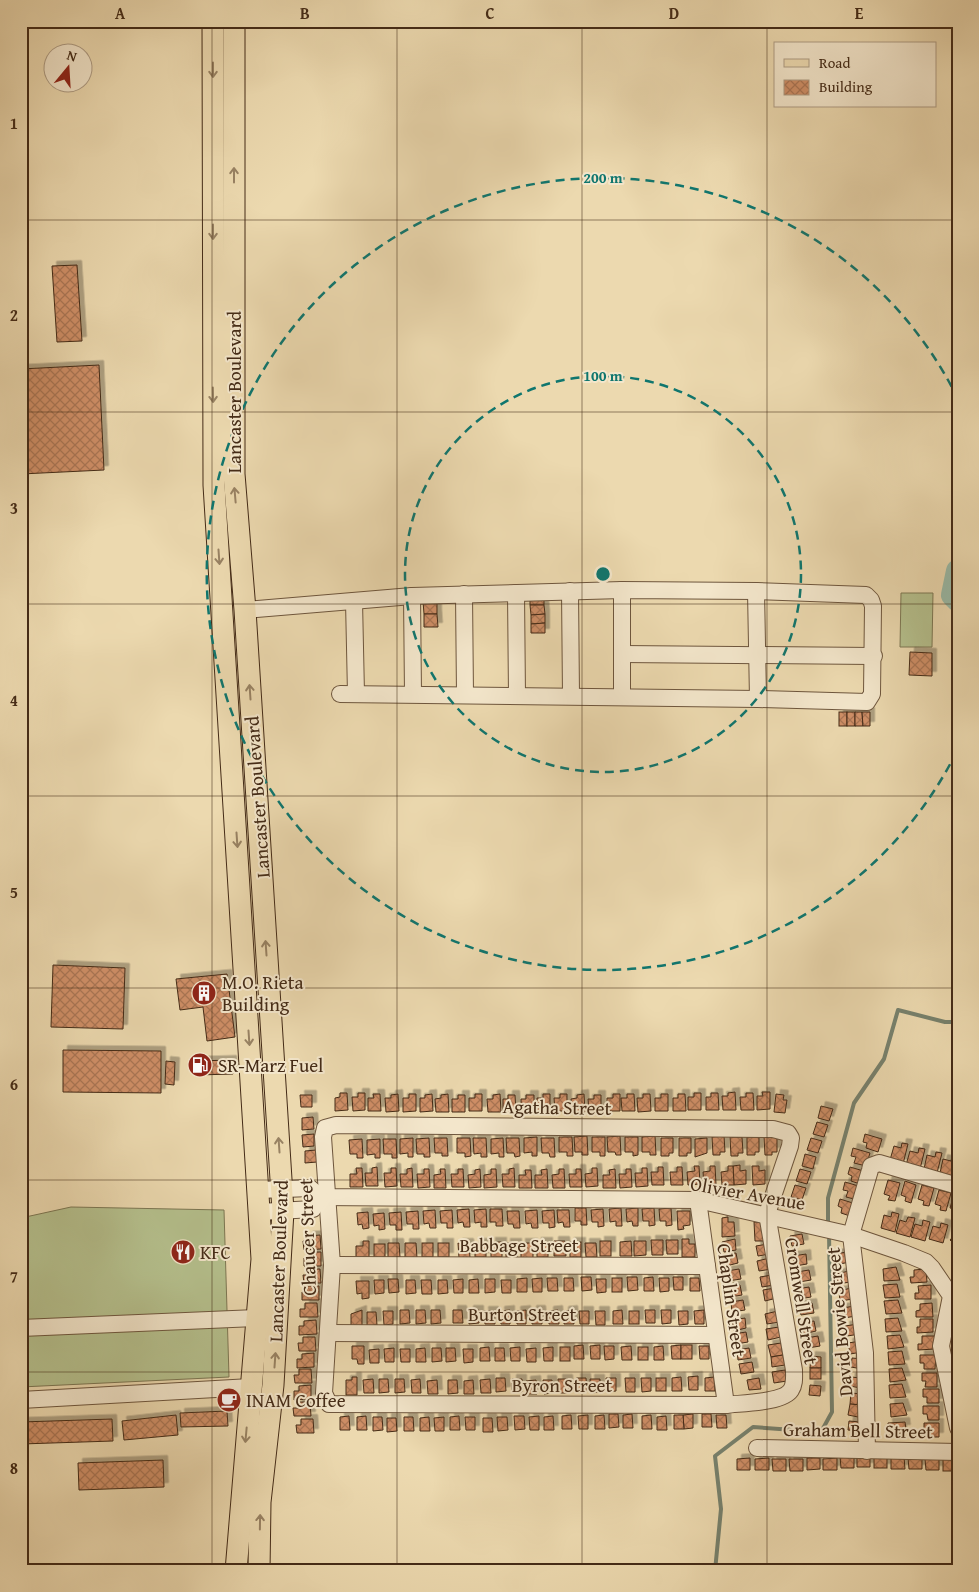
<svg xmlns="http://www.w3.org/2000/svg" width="979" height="1592" viewBox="0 0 979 1592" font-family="'Gentium Book Plus',serif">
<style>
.grass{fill:#b5c08d;stroke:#7c7652}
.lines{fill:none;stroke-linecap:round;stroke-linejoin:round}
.stream{stroke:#77816d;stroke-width:4}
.river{stroke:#99baa7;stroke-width:24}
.building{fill:url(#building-cross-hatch);stroke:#442b17;filter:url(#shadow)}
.minor-casing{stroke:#6e563d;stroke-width:18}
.major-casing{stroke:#442b17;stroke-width:23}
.minor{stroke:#f3e6cb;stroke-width:16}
.major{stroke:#ecd9af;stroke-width:21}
.oneway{stroke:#988263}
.grid{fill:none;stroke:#442b17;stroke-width:1;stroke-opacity:0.55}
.ring{fill:none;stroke:#0f766e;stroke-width:2.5;stroke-dasharray:9 6}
.labels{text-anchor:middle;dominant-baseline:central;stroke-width:4;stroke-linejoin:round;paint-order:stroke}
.street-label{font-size:19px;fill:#442b17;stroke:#f3e6cb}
.poi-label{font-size:19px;fill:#442b17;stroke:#f3e6cb;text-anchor:start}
.centre{fill:#0f766e;stroke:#f3e6cb;stroke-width:2.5}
.ring-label{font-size:15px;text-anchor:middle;font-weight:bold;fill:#0f766e;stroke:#f3e6cb;stroke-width:4;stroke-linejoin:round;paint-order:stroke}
.neatline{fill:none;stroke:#442b17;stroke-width:2}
.grid-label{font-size:16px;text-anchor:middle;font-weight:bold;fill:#442b17}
</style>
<defs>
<pattern id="building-cross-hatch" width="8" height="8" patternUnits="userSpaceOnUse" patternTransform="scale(1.25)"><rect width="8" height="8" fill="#ce8e66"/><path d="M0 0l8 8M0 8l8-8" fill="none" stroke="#a97453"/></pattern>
<filter id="shadow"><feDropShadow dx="4.5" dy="-4.5" stdDeviation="0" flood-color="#0004"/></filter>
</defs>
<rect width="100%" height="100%" fill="#ecd9af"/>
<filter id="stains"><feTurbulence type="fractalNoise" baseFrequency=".004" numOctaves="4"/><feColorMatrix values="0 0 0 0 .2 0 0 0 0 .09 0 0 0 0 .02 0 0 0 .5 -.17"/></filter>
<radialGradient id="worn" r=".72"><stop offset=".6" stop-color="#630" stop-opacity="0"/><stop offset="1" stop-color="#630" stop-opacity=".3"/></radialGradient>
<g class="grass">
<polygon points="901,593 933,593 932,647 900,647"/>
<polygon points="71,1207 224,1210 229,1377 21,1387 21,1218"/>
</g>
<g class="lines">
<g class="stream">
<polyline points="828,1226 828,1198 854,1103 884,1059 898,1010 945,1022 958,1022"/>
<polyline points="715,1571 721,1509 715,1456 753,1427 821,1432 832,1412 829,1233"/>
</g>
<polyline class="river" points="958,571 953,595 958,600"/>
</g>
<g class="building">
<polygon points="77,265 82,341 57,342 52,266"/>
<polygon points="99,365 104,470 21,474 21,369"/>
<polygon points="544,595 544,605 530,605 530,596"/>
<polygon points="423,601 437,601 437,614 424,614"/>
<polygon points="530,605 544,605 545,614 531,615"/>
<polygon points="424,614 437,614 438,627 424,627"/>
<polygon points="545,614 545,623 531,624 531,615"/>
<polygon points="545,623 545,633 531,633 531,624"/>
<polygon points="910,652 932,653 932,676 909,675"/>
<rect x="839" y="712" width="8" height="14"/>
<rect x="847" y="712" width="8" height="14"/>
<polygon points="855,712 862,712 863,726 855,726"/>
<polygon points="862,712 870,712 870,726 863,726"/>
<polygon points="53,965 125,968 123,1029 51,1027"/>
<polygon points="227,974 235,1037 207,1041 203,1007 180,1010 176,979"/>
<polygon points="63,1050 161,1051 161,1093 63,1092"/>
<polygon points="232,1060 233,1074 197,1075 196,1061"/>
<polygon points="166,1061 175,1062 174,1085 165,1084"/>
<polygon points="735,1092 736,1110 723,1110 722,1096 728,1096 728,1093"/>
<polygon points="762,1092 770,1092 770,1109 757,1110 757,1096 763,1096"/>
<polygon points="340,1093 347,1093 348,1110 335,1111 335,1098 340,1097"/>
<polygon points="358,1093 365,1093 365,1110 353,1111 352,1097 358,1097"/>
<polygon points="694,1093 701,1093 701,1110 688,1110 688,1097 694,1097"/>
<polygon points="711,1093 718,1093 719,1110 706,1110 706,1097 711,1097"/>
<polygon points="746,1093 753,1093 754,1110 741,1110 740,1097 746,1097"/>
<polygon points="373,1094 380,1094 381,1111 368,1111 368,1098 374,1098"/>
<polygon points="398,1094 399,1111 386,1112 385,1098 391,1098 391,1095"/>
<polygon points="409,1094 416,1094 416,1111 403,1112 403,1098 409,1098"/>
<polygon points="432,1094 433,1111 420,1112 420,1098 425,1098 425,1095"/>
<polygon points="448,1094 449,1112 436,1112 435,1099 441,1098 441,1095"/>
<polygon points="475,1094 482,1094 482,1111 469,1111 469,1098 475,1098"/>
<polygon points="500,1094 501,1112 488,1112 487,1099 493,1099 493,1095"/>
<polygon points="543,1094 550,1094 550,1111 537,1111 537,1098 543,1098"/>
<polygon points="560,1094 567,1094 567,1111 555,1111 554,1098 560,1098"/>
<polygon points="584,1094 585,1112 572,1112 571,1099 577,1098 577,1095"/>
<polygon points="613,1094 620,1094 620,1111 607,1111 607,1098 613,1098"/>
<polygon points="627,1094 634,1094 635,1111 622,1111 621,1098 627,1098"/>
<polygon points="643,1094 650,1094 651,1111 638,1112 637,1098 643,1098"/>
<polygon points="661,1094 668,1094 668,1111 655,1111 655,1098 661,1098"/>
<polygon points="678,1094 685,1094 686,1111 673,1111 673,1098 678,1098"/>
<polygon points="776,1094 784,1095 783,1100 787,1100 785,1113 774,1112"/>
<polygon points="300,1095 312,1095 312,1107 301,1107"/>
<polygon points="458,1095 465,1095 465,1112 452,1112 452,1099 458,1099"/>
<polygon points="508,1095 515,1095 516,1112 503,1112 503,1099 508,1099"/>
<polygon points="526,1095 534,1095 534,1112 521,1112 521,1099 526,1099"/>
<polygon points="594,1095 601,1095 601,1112 589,1112 588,1099 594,1099"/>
<polygon points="821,1106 833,1109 829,1121 818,1118"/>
<polygon points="313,1117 314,1129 302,1130 302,1118"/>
<polygon points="817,1122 828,1125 824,1137 813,1134"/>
<polygon points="314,1134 314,1146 303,1147 302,1135"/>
<polygon points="865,1134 882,1139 878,1152 866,1148 867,1143 863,1142"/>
<polygon points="587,1136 588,1155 582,1155 582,1152 575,1152 574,1137"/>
<polygon points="620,1136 621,1155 616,1155 615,1152 608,1152 607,1137"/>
<polygon points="655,1136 656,1155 650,1155 650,1152 642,1152 642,1137"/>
<polygon points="724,1136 725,1152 720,1152 720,1155 713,1155 712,1137"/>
<polygon points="537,1137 537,1156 532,1156 532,1152 524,1153 524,1138"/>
<polygon points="559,1137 572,1137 573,1156 567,1156 567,1152 559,1152"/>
<polygon points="592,1137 605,1137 605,1156 600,1156 600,1152 592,1152"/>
<polygon points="625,1137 638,1137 638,1155 633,1156 633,1152 625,1152"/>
<polygon points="730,1137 742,1137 743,1153 738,1153 738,1156 731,1156"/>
<polygon points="747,1137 759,1137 759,1152 755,1152 755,1155 747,1155"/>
<polygon points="764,1137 777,1137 777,1152 772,1152 772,1155 765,1155"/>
<polygon points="413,1138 413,1157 408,1157 408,1153 400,1154 400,1139"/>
<polygon points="429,1138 430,1157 424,1157 424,1154 417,1154 416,1139"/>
<polygon points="434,1138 447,1138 448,1156 442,1156 442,1153 435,1153"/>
<polygon points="457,1138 470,1138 471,1156 465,1157 465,1153 457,1153"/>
<polygon points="473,1138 486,1138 487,1157 481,1157 481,1153 474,1154"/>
<polygon points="503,1138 504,1157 499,1157 499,1153 491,1154 491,1139"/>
<polygon points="506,1138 519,1138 520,1156 515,1157 514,1153 507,1153"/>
<polygon points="541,1138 554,1138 555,1157 550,1157 549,1153 542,1153"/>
<polygon points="661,1138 673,1138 673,1153 669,1153 669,1156 661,1156"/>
<polygon points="679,1138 691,1138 691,1153 687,1153 687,1156 679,1156"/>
<polygon points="707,1138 707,1153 695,1157 695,1139"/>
<polygon points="811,1138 822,1141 818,1153 807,1150"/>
<polygon points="362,1139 363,1158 357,1158 357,1154 350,1154 349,1140"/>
<polygon points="380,1139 380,1158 375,1158 375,1154 367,1155 367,1140"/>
<polygon points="383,1139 396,1139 397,1158 392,1158 392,1154 384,1154"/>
<polygon points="902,1143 908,1144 903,1164 890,1160 894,1146 901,1148"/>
<polygon points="853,1148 870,1153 866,1166 854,1163 856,1157 851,1156"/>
<polygon points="919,1148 925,1149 920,1169 906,1165 910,1151 918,1153"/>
<polygon points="316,1150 317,1162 305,1163 305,1151"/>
<polygon points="936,1152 942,1153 937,1173 924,1169 927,1155 935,1157"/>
<polygon points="805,1154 816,1157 813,1169 802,1166"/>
<polygon points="952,1156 958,1158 953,1177 940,1173 943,1159 951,1161"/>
<polygon points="740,1165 740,1171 746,1170 746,1184 734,1185 733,1166"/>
<polygon points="694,1166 699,1166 700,1184 688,1185 687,1172 695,1171"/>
<polygon points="710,1166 715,1166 716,1184 704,1185 703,1172 710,1171"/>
<polygon points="728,1166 733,1166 734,1185 722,1185 721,1172 728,1171"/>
<polygon points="752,1166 759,1166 759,1171 765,1170 765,1184 753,1185"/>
<polygon points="377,1167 378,1186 366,1186 365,1173 372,1173 372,1168"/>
<polygon points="658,1167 663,1167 664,1185 652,1185 651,1172 658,1172"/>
<polygon points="677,1167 682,1167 683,1185 671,1185 670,1172 677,1172"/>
<polygon points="850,1167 867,1172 863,1185 851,1181 852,1176 848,1174"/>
<polygon points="356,1168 362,1168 363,1187 350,1187 350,1174 357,1174"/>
<polygon points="391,1168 396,1168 397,1186 385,1187 384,1173 391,1173"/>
<polygon points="412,1168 413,1187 401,1187 400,1174 407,1174 407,1169"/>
<polygon points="514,1168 515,1187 503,1187 502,1174 509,1174 509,1169"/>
<polygon points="592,1168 597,1168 598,1186 586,1187 585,1174 592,1173"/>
<polygon points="642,1168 647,1168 648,1186 636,1187 635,1173 642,1173"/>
<polygon points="424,1169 429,1169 430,1187 418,1188 417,1174 424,1174"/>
<polygon points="440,1169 445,1169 446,1188 434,1188 434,1175 441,1174"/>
<polygon points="458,1169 463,1169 464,1187 452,1187 451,1174 458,1174"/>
<polygon points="480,1169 481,1187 469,1188 468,1175 475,1174 475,1170"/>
<polygon points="491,1169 496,1169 497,1187 484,1188 484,1175 491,1174"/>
<polygon points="547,1169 548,1188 535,1188 535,1175 542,1175 541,1170"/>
<polygon points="559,1169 564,1169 565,1188 553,1188 552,1175 559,1174"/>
<polygon points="576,1169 581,1169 582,1187 570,1187 569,1174 576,1174"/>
<polygon points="615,1169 616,1188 603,1188 603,1175 610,1175 609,1170"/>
<polygon points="626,1169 631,1169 632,1187 620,1188 619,1174 626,1174"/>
<polygon points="800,1169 811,1172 807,1184 796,1181"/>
<polygon points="525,1170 531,1170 532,1188 519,1188 519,1175 526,1175"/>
<polygon points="888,1180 900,1183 895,1201 888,1200 890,1196 884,1194"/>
<polygon points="905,1181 916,1185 911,1203 905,1201 906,1197 901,1195"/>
<polygon points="845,1182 862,1187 858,1200 846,1197 848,1191 843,1190"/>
<polygon points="795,1185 806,1188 802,1200 791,1197"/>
<polygon points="922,1185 934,1188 929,1206 923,1205 924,1201 918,1199"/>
<polygon points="939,1190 951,1193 946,1211 940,1210 941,1206 935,1204"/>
<polygon points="954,1194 958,1195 958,1214 954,1213 955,1209 950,1208"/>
<polygon points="840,1199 856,1204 853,1217 841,1213 842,1208 838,1206"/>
<polygon points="575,1208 586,1208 587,1225 581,1225 581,1221 575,1221"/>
<polygon points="621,1208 622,1226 616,1226 616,1221 610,1222 609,1209"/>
<polygon points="638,1208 638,1226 633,1226 632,1221 627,1222 626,1209"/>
<polygon points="654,1208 655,1225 649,1226 649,1221 643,1221 642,1209"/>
<polygon points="671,1208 672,1225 666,1226 666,1221 660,1221 659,1209"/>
<polygon points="469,1209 470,1227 464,1227 463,1222 458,1223 457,1210"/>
<polygon points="486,1209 487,1227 481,1227 481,1222 475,1223 474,1210"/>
<polygon points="490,1209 502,1209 503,1226 496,1226 496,1222 490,1222"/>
<polygon points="603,1209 604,1226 598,1227 598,1222 592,1222 591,1210"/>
<polygon points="435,1210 436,1228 430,1228 429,1223 424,1224 423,1211"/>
<polygon points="452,1210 453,1228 447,1228 447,1223 441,1223 440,1211"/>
<polygon points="537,1210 538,1228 532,1228 531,1223 526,1224 525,1211"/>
<polygon points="554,1210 555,1227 549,1228 549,1223 543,1223 542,1211"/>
<polygon points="557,1210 569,1210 570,1227 564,1227 563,1222 558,1223"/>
<polygon points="418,1211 419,1229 413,1229 413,1224 407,1224 406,1212"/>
<polygon points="507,1211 519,1211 520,1228 514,1228 513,1224 508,1224"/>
<polygon points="677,1211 690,1211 690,1225 683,1226 684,1229 678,1230"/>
<polygon points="368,1212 369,1228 363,1229 362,1224 358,1225 357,1213"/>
<polygon points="401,1212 402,1230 396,1230 396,1225 390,1225 389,1213"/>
<polygon points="892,1212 899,1214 895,1232 881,1228 884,1215 891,1217"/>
<polygon points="384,1213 385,1229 379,1230 379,1225 374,1226 373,1214"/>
<polygon points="728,1217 728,1222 734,1222 735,1236 722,1237 722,1218"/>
<polygon points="908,1217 915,1218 910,1237 896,1233 900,1220 906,1222"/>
<polygon points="923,1220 930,1222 925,1241 911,1237 915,1224 922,1226"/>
<polygon points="754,1222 761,1222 761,1227 766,1227 767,1241 755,1241"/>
<polygon points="941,1223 948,1225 943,1243 929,1239 933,1226 940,1228"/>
<polygon points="958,1231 958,1247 950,1240"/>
<polygon points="802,1234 804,1244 792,1246 790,1236"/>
<polygon points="320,1235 321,1249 304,1250 303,1241 308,1241 308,1236"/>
<polygon points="682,1239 689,1239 689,1244 695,1244 695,1257 682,1257"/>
<polygon points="735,1239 736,1250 724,1252 722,1242"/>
<polygon points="651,1240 663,1240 663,1255 652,1255"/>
<polygon points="666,1240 678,1240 678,1254 667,1254"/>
<polygon points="363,1241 369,1241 369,1259 356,1258 356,1246 363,1246"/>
<polygon points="554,1241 565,1241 566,1256 554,1256"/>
<rect x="600" y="1241" width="11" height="15"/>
<polygon points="631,1241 632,1256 620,1256 620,1242"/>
<polygon points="634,1241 646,1241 646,1255 634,1256"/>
<rect x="491" y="1242" width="11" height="15"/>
<rect x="537" y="1242" width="11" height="15"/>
<rect x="570" y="1242" width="11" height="15"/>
<polygon points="388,1243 399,1243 400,1257 388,1258"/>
<polygon points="405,1243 416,1243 417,1258 405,1258"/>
<rect x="422" y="1243" width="11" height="14"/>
<rect x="438" y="1243" width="11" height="14"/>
<polygon points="458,1243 469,1243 470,1258 459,1258"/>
<rect x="475" y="1243" width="11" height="14"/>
<rect x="506" y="1243" width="11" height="14"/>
<rect x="521" y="1243" width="12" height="15"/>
<polygon points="585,1243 596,1243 597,1257 586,1257"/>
<rect x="374" y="1244" width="11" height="14"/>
<polygon points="768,1244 770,1254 758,1256 756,1246"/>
<polygon points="308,1252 321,1252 321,1266 304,1266 304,1258 308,1258"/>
<polygon points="847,1252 849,1262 836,1265 835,1254"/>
<polygon points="736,1253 738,1263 726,1266 724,1255"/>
<polygon points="806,1254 807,1264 795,1266 793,1256"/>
<polygon points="770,1258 772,1269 759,1271 757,1261"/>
<polygon points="896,1267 900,1280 884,1281 883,1269"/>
<polygon points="308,1269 320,1269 321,1283 304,1283 303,1275 308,1275"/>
<polygon points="739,1269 741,1279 728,1281 727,1271"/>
<polygon points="926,1269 927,1282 911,1283 910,1277 914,1277 914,1270"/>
<polygon points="809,1270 811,1280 799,1282 797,1272"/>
<polygon points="849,1271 850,1282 838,1284 836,1274"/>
<polygon points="772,1275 774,1285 762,1287 760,1277"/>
<polygon points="581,1277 591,1277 592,1290 582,1291"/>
<polygon points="627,1277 637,1277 638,1290 628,1291"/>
<polygon points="653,1277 654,1291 644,1291 644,1278"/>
<polygon points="673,1277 683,1277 683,1290 674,1290"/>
<polygon points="527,1278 527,1292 517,1292 517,1279"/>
<polygon points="542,1278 542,1292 533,1292 532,1279"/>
<polygon points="547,1278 557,1278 558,1291 548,1291"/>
<polygon points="564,1278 573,1278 574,1291 564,1291"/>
<rect x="612" y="1278" width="10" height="14"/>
<polygon points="659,1278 669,1278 669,1291 660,1292"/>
<polygon points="690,1278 699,1278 700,1291 690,1291"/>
<polygon points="388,1279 398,1279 399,1292 389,1293"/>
<polygon points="463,1279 463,1293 454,1293 453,1280"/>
<polygon points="478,1279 479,1293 469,1293 469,1280"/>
<polygon points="485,1279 495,1279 495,1292 485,1293"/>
<polygon points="596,1279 606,1279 606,1292 597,1293"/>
<polygon points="374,1280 384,1280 384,1293 375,1294"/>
<polygon points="406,1280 415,1280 416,1293 406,1294"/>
<polygon points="421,1280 431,1280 432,1294 422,1294"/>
<polygon points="438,1280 447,1280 448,1293 438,1294"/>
<polygon points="501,1280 511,1280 511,1293 502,1293"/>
<polygon points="356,1281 369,1281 369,1298 362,1299 362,1293 357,1294"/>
<polygon points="897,1284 900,1297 885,1298 883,1285"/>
<polygon points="740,1285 742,1295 730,1297 728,1287"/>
<polygon points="931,1285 931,1299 915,1299 915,1293 919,1293 918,1286"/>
<polygon points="306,1286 319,1286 319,1300 302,1300 302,1292 307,1292"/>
<polygon points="809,1287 811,1297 799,1299 797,1289"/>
<polygon points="775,1288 777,1298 765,1301 763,1290"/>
<polygon points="851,1288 853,1299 840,1301 839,1291"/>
<polygon points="743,1300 745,1310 732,1312 731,1302"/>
<polygon points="898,1300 902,1313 886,1314 884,1301"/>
<polygon points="305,1303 317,1303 318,1317 300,1317 300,1309 305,1309"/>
<polygon points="812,1303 814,1313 801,1315 799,1305"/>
<polygon points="932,1303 933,1317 916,1317 916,1311 920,1310 920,1304"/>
<polygon points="855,1306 856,1316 844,1318 842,1308"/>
<polygon points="362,1310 362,1328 351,1328 351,1314"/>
<polygon points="400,1310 409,1310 410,1323 400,1324"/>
<polygon points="416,1310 425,1310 426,1323 416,1324"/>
<polygon points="431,1310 440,1310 441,1323 431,1324"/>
<polygon points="453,1310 462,1310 463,1323 453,1323"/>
<polygon points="469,1310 479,1310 479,1323 469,1324"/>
<polygon points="510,1310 510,1324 501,1324 500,1311"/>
<polygon points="526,1310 526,1324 517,1324 516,1311"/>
<polygon points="532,1310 541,1310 542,1324 532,1324"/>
<polygon points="558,1310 559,1324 549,1324 549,1311"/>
<polygon points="573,1310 574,1324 564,1324 564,1311"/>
<polygon points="622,1310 623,1324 613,1324 613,1311"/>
<polygon points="645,1310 655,1310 655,1323 646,1323"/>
<polygon points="661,1310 671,1310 671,1323 662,1324"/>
<polygon points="704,1310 704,1324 695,1324 694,1311"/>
<polygon points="383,1311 393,1311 393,1324 384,1325"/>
<polygon points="484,1311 494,1311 495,1324 485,1324"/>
<polygon points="579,1311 589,1311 589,1324 580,1324"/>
<polygon points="595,1311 605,1311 605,1325 596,1325"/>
<rect x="629" y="1311" width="10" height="13"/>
<polygon points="678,1311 688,1311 688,1324 679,1325"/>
<polygon points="778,1311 780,1322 767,1324 765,1314"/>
<polygon points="367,1312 376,1312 377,1325 367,1326"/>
<polygon points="745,1318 746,1328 734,1331 732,1320"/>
<polygon points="898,1318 902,1331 886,1332 885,1319"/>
<polygon points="920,1319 933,1319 933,1332 917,1333 917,1327 920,1327"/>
<polygon points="316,1320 317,1334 299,1335 299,1326 304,1326 304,1321"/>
<polygon points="814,1321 816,1331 804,1334 802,1323"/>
<polygon points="858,1324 860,1334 847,1336 845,1326"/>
<polygon points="779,1327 781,1337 768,1340 766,1329"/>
<polygon points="746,1332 748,1342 736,1344 734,1334"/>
<polygon points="900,1335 904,1347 888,1349 887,1336"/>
<polygon points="818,1336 820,1346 808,1348 806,1338"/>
<polygon points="922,1336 935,1336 935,1349 918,1350 918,1344 922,1344"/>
<polygon points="303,1337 315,1337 316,1351 299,1351 298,1343 303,1343"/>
<polygon points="861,1341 862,1352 850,1354 848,1343"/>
<polygon points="781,1343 783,1355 771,1357 768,1345"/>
<polygon points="583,1345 584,1359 574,1359 574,1346"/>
<polygon points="600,1345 600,1359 591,1359 590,1346"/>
<polygon points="681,1345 681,1359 672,1359 671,1346"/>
<rect x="681" y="1345" width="11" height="14"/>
<polygon points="352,1346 364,1346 364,1364 358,1364 357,1359 352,1359"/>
<polygon points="604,1346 614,1346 614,1359 605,1360"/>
<polygon points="631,1346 632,1360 622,1360 621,1347"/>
<polygon points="663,1346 664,1360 654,1360 654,1347"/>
<polygon points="699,1346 709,1346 709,1359 700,1359"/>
<polygon points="489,1347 490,1361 480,1361 480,1348"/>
<polygon points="520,1347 520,1361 511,1361 510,1348"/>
<polygon points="553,1347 553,1361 544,1361 543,1348"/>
<rect x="560" y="1347" width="10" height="14"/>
<rect x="638" y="1347" width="10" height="13"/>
<polygon points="394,1348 394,1362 385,1362 384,1349"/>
<polygon points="425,1348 426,1362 416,1362 416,1349"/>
<polygon points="432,1348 441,1348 442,1361 432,1362"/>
<polygon points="446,1348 455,1348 456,1361 446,1362"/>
<polygon points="495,1348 504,1348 505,1361 495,1361"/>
<polygon points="536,1348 536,1362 527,1362 526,1349"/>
<polygon points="749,1348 751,1358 738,1360 737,1350"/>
<polygon points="379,1349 379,1363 370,1363 369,1350"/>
<polygon points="400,1349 410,1349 410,1362 401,1362"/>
<polygon points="463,1349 473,1349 473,1362 464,1363"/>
<polygon points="902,1351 905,1364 889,1365 888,1352"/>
<polygon points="314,1353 314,1367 297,1368 297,1359 302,1359 302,1354"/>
<polygon points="783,1355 785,1365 772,1367 771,1357"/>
<polygon points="920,1355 936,1355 935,1369 924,1369 924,1363 920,1363"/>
<polygon points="811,1356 821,1357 821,1368 810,1368"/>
<polygon points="852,1358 863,1359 862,1369 851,1367"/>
<polygon points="752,1362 754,1372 741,1374 739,1364"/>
<rect x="810" y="1368" width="11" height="11"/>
<polygon points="902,1368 906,1380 890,1382 889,1369"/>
<polygon points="299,1369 311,1369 312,1383 295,1383 294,1375 299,1375"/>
<polygon points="785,1370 787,1381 774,1383 772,1372"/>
<polygon points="922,1373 937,1373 937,1387 925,1387 926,1381 922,1381"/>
<polygon points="698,1376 698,1390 689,1390 688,1377"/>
<polygon points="352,1377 357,1377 357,1395 346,1395 346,1380 352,1380"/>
<polygon points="681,1377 682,1391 672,1391 672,1378"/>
<polygon points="714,1377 715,1391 705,1391 705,1378"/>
<polygon points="851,1377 861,1378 860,1388 850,1386"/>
<polygon points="496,1378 505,1378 506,1391 496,1392"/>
<polygon points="576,1378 586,1378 587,1391 577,1392"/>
<polygon points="606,1378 616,1378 616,1391 607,1392"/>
<polygon points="625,1378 635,1378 635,1392 626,1392"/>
<polygon points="641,1378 651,1378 651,1391 642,1392"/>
<rect x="656" y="1378" width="10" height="13"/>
<polygon points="759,1378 761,1389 749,1390 747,1380"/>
<polygon points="373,1379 374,1393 364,1393 363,1380"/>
<polygon points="379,1379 388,1379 389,1392 379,1393"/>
<polygon points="395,1379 404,1379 405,1392 395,1393"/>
<polygon points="420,1379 421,1393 412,1393 411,1380"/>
<polygon points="490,1379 491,1393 481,1393 480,1380"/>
<polygon points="512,1379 522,1379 522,1392 512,1393"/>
<polygon points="558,1379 568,1379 569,1393 559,1393"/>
<polygon points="590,1379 600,1379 600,1392 591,1393"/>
<polygon points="437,1380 438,1394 428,1394 427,1381"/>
<polygon points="448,1380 457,1380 458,1393 448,1394"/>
<polygon points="473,1380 474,1394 464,1394 464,1381"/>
<polygon points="536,1380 537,1394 527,1394 526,1381"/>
<polygon points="543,1380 552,1380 553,1393 544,1394"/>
<polygon points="902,1384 906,1397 890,1398 889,1385"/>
<polygon points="311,1385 311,1399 294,1400 294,1391 299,1391 299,1386"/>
<polygon points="810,1385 821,1386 820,1396 809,1395"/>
<polygon points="923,1389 939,1389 939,1403 927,1403 927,1397 923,1397"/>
<polygon points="851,1393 862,1394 861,1405 850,1404"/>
<polygon points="298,1402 310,1402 311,1416 294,1416 293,1408 298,1408"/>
<polygon points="903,1403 907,1415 891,1417 890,1404"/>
<polygon points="850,1404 861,1405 858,1417 848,1415"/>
<polygon points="923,1406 939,1406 939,1420 928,1420 927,1414 923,1414"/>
<polygon points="227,1411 228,1426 181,1427 180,1413"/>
<polygon points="609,1414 618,1414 619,1427 609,1428"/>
<polygon points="632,1414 633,1428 623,1428 623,1415"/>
<polygon points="693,1414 693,1428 684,1429 683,1415"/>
<polygon points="702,1414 711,1414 712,1427 702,1427"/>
<polygon points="176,1415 178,1435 124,1440 122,1421"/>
<polygon points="571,1415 572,1429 562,1429 562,1416"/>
<polygon points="588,1415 588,1429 579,1429 578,1416"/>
<polygon points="604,1415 605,1429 595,1429 595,1416"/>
<polygon points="651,1415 652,1429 642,1429 642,1416"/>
<polygon points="674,1415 683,1415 684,1429 674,1429"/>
<polygon points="716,1415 726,1415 727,1428 717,1428"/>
<polygon points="349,1416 350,1430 340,1430 340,1417"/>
<polygon points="366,1416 367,1430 357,1430 357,1417"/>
<polygon points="459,1416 460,1430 450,1430 450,1417"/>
<polygon points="514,1416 524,1416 525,1429 515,1430"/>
<polygon points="539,1416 539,1430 530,1430 529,1417"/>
<polygon points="553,1416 554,1430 544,1430 544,1417"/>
<polygon points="666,1416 667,1430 657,1430 657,1417"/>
<polygon points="373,1417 382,1417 383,1430 373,1431"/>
<polygon points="404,1417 413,1417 414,1431 404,1431"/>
<polygon points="429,1417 430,1431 420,1431 420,1418"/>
<polygon points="444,1417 444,1431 435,1431 434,1418"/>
<polygon points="465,1417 475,1417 475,1430 466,1430"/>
<polygon points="497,1417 507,1417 508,1430 498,1431"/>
<polygon points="387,1418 396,1418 397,1431 387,1432"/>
<polygon points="483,1418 492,1418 493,1432 483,1432"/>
<polygon points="112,1419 113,1441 21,1444 21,1422"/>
<polygon points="301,1419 313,1419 314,1433 297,1433 296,1425 301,1425"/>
<polygon points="849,1421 860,1422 859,1431 848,1430"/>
<polygon points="905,1422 906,1429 902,1429 902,1433 889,1434 888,1423"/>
<polygon points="924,1423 939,1423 939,1437 928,1437 928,1431 924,1431"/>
<polygon points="870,1455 870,1467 857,1467 857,1456"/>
<polygon points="840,1456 854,1456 854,1468 841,1468"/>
<rect x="874" y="1456" width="13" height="12"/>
<polygon points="891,1457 904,1457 905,1469 891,1469"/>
<polygon points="750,1458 750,1470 737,1470 737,1459"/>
<polygon points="769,1458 769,1470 755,1470 755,1459"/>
<polygon points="807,1458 820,1458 820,1469 807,1470"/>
<polygon points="837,1458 837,1470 823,1470 823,1459"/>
<polygon points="908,1458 922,1458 922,1469 909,1469"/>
<polygon points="772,1459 786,1459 786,1471 773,1471"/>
<polygon points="789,1459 803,1459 803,1471 790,1471"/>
<polygon points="925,1459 939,1459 939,1470 926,1470"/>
<rect x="943" y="1459" width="13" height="12"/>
<polygon points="163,1460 164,1487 79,1490 78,1463"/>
</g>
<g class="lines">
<defs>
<g id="minor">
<polyline points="570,591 571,696"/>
<polyline points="756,591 758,699"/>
<polyline points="516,593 517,696"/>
<polyline points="464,594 465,695"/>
<polyline points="412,596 413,694"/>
<polyline points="354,601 356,694"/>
<polyline points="245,610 412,596 622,590 756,591 866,595 871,600 873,606 872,694 867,702 758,699 340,694"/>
<polyline points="622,654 874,656"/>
<polyline points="622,697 622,590"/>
<path d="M336 1125 773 1129 788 1133 791 1138 790 1146 767 1214 794 1370C794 1377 795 1384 791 1390 783 1403 740 1403 726 1405L329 1404 324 1393 332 1265 323 1137 325 1128Z"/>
<polyline points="259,1190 310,1188 320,1197 698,1200 851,1235 904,1253 926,1262 932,1268 951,1296 941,1346 958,1428"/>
<polyline points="698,1200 726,1405"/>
<polyline points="260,1212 313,1209 320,1197"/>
<polyline points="332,1265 707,1266"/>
<polyline points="21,1328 257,1318"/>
<polyline points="328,1333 716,1335"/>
<polyline points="21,1400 251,1387"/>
<polyline points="757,1448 958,1452"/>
<polyline points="867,1451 865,1353 851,1235 870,1170 871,1166 879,1163 958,1186"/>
</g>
<g id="major">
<polyline points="213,21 214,485 262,1259 236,1571"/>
<polyline points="234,21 234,474 245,610 283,1211 273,1385 260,1502 259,1571"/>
</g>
</defs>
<use href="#minor" class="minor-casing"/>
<use href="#major" class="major-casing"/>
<use href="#minor" class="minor"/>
<use href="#major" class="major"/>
</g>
<defs><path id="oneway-shaft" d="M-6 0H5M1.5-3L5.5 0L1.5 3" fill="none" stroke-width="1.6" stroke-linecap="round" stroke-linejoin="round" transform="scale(1.25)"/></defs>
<g class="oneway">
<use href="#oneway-shaft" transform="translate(213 70) rotate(90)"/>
<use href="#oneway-shaft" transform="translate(234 175) rotate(-90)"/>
<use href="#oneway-shaft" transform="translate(213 232) rotate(90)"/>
<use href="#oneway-shaft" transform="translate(213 395) rotate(89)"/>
<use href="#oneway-shaft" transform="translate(235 495) rotate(-95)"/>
<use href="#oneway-shaft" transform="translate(219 557) rotate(86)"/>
<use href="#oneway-shaft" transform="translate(250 692) rotate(-94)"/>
<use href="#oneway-shaft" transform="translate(237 840) rotate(86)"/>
<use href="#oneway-shaft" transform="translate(266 948) rotate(-94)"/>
<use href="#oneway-shaft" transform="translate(249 1038) rotate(86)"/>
<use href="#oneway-shaft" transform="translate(279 1145) rotate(-94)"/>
<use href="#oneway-shaft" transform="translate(275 1360) rotate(-86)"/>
<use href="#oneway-shaft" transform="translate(246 1435) rotate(95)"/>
<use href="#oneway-shaft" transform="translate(260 1522) rotate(-89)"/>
</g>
<path class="grid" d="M212 21V1571M397 21V1571M582 21V1571M767 21V1571M21 220H958M21 412H958M21 604H958M21 796H958M21 988H958M21 1180H958M21 1372H958"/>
<g class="ring">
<circle cx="603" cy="574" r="198"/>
<path d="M957 751A396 396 0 1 1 957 397"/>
</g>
<defs>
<symbol id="building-disc" viewBox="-11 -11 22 22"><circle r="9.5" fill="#8f2418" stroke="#f3e6cb"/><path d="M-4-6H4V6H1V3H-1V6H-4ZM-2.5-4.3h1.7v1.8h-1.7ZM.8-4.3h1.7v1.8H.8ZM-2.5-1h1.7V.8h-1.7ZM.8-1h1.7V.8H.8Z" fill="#fff"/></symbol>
<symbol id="fuel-disc" viewBox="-11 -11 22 22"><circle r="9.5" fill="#8f2418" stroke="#f3e6cb"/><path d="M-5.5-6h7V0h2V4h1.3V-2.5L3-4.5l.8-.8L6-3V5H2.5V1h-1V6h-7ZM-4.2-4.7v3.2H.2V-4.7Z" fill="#fff"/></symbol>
<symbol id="restaurant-disc" viewBox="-11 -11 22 22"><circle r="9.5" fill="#8f2418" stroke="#f3e6cb"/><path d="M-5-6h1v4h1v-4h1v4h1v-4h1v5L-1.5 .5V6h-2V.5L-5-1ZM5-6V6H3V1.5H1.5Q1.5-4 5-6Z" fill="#fff"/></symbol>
<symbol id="cafe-disc" viewBox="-11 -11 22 22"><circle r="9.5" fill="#8f2418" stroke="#f3e6cb"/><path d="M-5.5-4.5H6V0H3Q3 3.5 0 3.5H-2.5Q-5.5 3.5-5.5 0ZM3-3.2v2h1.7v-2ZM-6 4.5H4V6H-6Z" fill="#fff"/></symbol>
</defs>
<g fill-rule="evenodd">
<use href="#building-disc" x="190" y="979" width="28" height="28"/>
<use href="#fuel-disc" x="186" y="1051" width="28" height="28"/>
<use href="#restaurant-disc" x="169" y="1238" width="28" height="28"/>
<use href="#cafe-disc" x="215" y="1386" width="28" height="28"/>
</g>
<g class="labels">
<g class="street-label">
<text transform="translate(234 392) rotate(-90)">Lancaster Boulevard</text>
<text transform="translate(257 797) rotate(-94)">Lancaster Boulevard</text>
<text transform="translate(557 1107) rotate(1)">Agatha Street</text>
<text transform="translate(748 1193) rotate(10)">Olivier Avenue</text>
<text transform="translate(307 1237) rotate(-92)">Chaucer Street</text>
<text x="519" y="1245">Babbage Street</text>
<text transform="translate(278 1261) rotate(-88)">Lancaster Boulevard</text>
<text transform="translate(732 1300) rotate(82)">Chaplin Street</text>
<text transform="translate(802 1301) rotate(81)">Cromwell Street</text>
<text x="522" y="1314">Burton Street</text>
<text transform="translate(839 1322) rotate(-95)">David Bowie Street</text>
<text x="562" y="1385">Byron Street</text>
<text transform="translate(858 1430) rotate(1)">Graham Bell Street</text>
</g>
<g class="poi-label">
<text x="222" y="982">M.O. Rieta<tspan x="222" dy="22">Building</tspan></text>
<text x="218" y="1065">SR-Marz Fuel</text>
<text x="200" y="1252">KFC</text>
<text x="246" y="1400">INAM Coffee</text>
</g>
</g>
<circle cx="603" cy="574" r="8" class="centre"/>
<g class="ring-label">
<text x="603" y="183">200 m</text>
<text x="603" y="381">100 m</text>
</g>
<rect width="979" height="1592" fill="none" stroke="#ecd9af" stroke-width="55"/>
<rect x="774" y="42" width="162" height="65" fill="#f3e6cb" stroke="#ad9b83"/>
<rect x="784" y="59" width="25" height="8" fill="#ecd9af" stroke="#ad9b83"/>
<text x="819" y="68" font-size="15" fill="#442b17">Road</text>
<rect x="784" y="80" width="25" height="15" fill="url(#building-cross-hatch)" stroke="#ad9b83"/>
<text x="819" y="92" font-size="15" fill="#442b17">Building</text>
<g transform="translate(68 68) rotate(18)"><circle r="24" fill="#f3e6cb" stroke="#ad9b83"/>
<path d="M0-4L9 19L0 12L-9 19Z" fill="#8f2418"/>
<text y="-8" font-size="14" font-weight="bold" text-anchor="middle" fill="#442b17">N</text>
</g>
<rect x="28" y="28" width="924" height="1536" class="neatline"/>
<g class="grid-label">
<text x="120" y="19">A</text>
<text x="305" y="19">B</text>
<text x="490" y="19">C</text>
<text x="674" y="19">D</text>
<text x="859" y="19">E</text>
<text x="14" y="129">1</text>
<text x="14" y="321">2</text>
<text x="14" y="514">3</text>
<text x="14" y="706">4</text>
<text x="14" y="898">5</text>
<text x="14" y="1090">6</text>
<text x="14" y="1282">7</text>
<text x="14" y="1474">8</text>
</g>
<rect width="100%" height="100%" filter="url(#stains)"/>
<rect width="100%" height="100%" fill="url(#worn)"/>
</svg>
